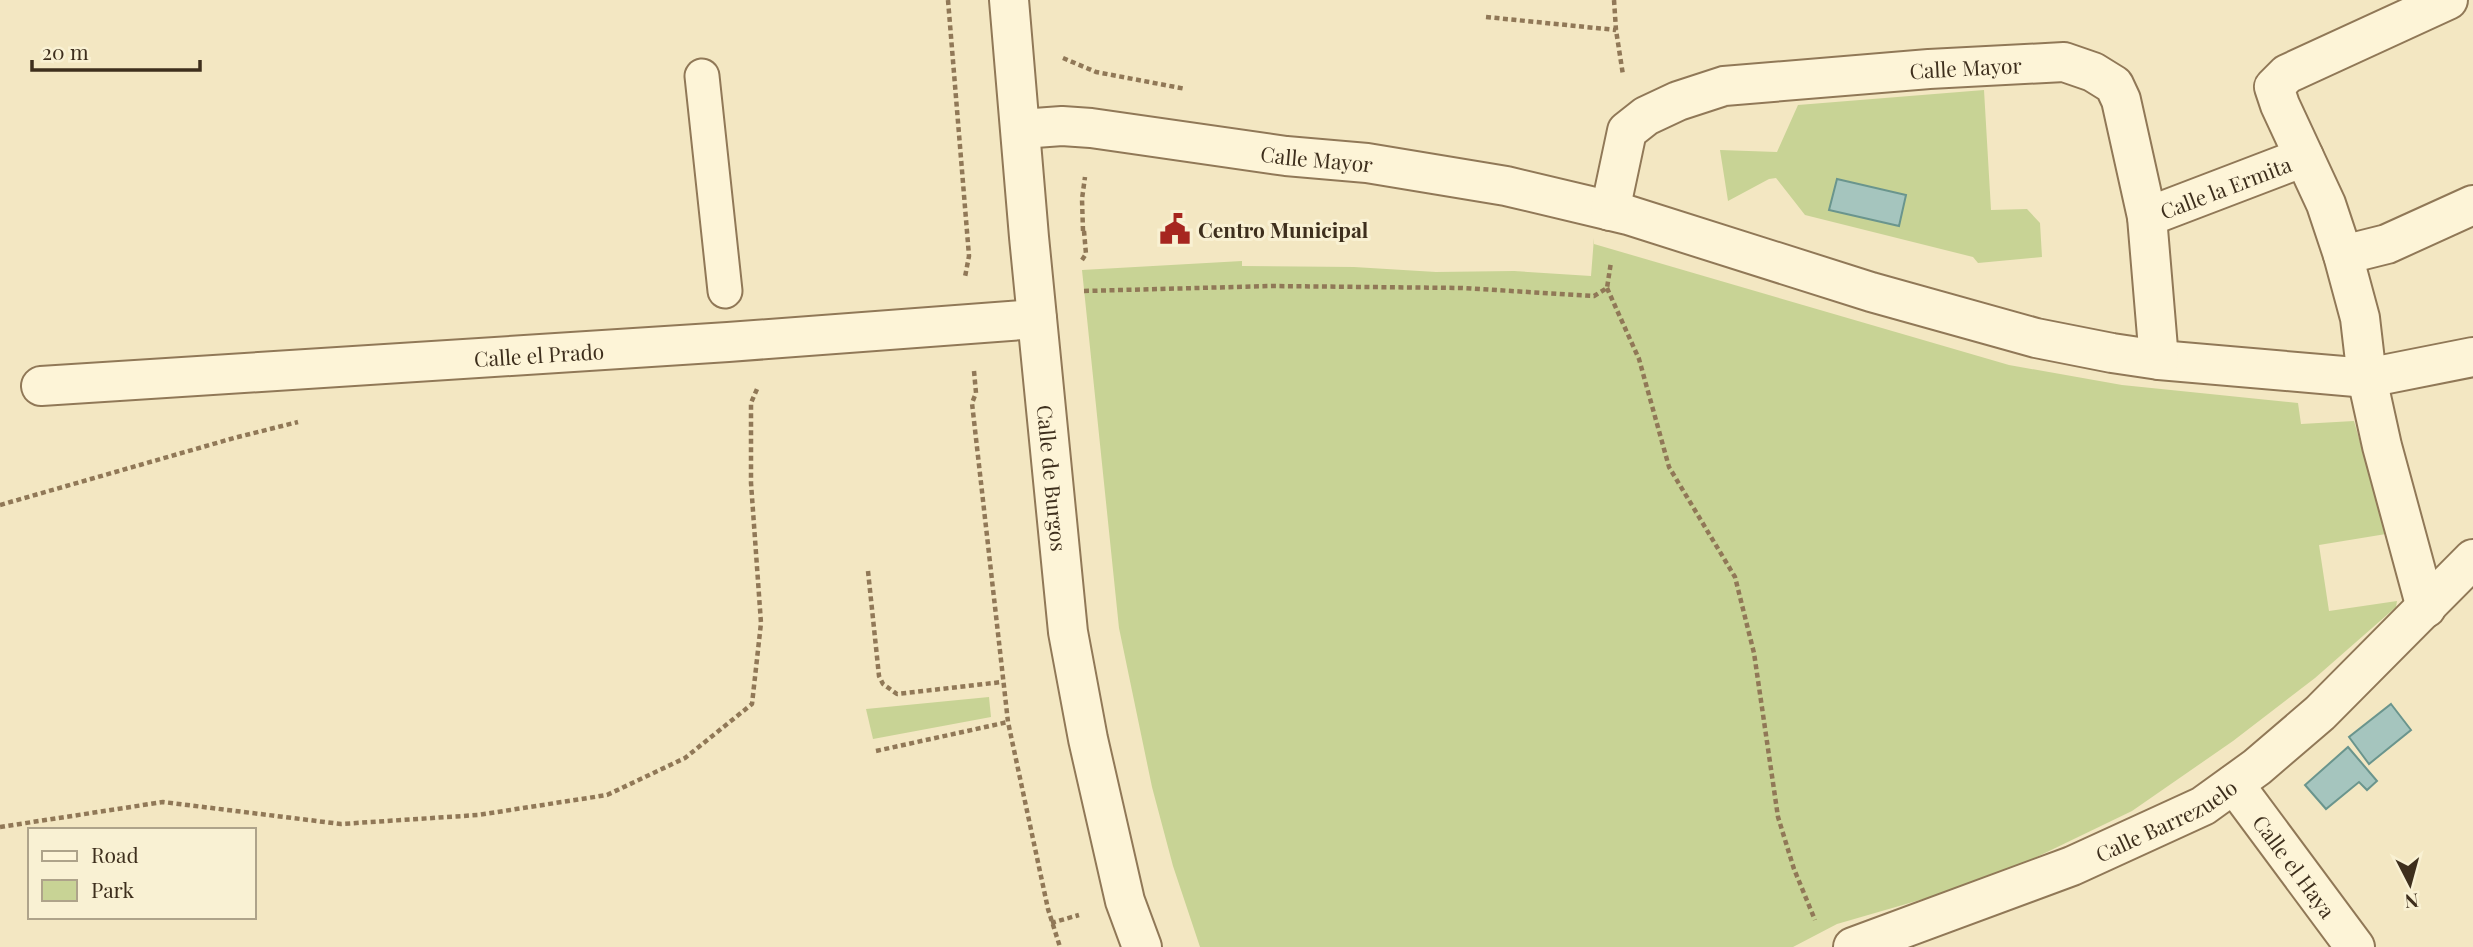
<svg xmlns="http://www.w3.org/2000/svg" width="2473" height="947" viewBox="0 0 2473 947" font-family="'Playfair Display',serif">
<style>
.green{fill:#c8d395}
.water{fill:#a5c5be;stroke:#6a958d;stroke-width:2}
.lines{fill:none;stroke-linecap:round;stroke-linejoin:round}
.service-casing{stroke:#907857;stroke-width:37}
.minor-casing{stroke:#907857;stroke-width:42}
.tertiary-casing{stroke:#907857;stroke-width:42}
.path{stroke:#907857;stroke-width:4.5;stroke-dasharray:5 3.5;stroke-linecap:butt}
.service{stroke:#fdf4d7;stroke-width:33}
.minor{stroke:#fdf4d7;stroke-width:38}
.tertiary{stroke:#fdf4d7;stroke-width:38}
.labels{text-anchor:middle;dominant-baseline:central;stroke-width:6;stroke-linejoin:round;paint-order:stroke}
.street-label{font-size:21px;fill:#3e2f1d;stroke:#f9f1d3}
.poi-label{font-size:21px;font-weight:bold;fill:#3e2f1d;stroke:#f9f1d3;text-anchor:start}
</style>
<rect width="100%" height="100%" fill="#f3e7c2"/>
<g class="green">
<polygon points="1984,90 1991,210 2027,209 2040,223 2042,257 1978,263 1973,257 1805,215 1776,178 1769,179 1728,201 1720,150 1777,152 1798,105"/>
<polygon points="1594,238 1594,244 2009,365 2122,385 2298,403 2301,424 2354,421 2386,534 2319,545 2329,611 2397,601 2396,607 2315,678 2233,741 2132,811 1989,880 1837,924 1793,947 1200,947 1173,866 1152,787 1119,628 1082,270 1242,261 1242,266 1354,267 1436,272 1514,271 1591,276"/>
<polygon points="989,697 991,717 873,739 866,709"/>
</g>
<g class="water">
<polygon points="1837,179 1906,195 1899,226 1829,210"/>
<polygon points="2391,704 2411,730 2369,764 2349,737"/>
<polygon points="2348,747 2377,781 2367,790 2359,782 2326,809 2305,785"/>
</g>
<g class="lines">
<defs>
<polyline id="service" points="702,76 725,291"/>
<g id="minor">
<path id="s1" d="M1021 129 1062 126 1091 128 1286 156 1367 163 1506 186 1628 215 1871 292 2036 338 2112 353 2159 360 2367 378 2473 357"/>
<path id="s2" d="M1610 211 1627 131 1646 116 1678 101 1724 86 1929 69 2064 62 2093 72 2114 85 2121 100 2147 217 2159 360"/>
<path id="s3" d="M2147 217 2304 157"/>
<polyline points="2343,255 2387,244 2473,205"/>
<path id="s4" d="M41 386 728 342 1037 319"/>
<polyline points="2426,608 2382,446 2367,378 2360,318 2343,255 2326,204 2280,105 2274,87 2287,74 2448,0"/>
<path id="s5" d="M2234 784 2355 947"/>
<path id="s6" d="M1853 947 2072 866 2203 806 2257 767 2320 713 2473 559"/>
</g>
<g id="tertiary">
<path id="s7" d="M1009 0 1029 237 1068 632 1088 739 1125 901 1142 947"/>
</g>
</defs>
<use href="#service" class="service-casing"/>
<use href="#minor" class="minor-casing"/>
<use href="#tertiary" class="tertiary-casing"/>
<g class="path">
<polyline points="948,0 969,256 965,277"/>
<polyline points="1614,0 1616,30 1623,75"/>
<polyline points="1486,17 1616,30"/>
<polyline points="1063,58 1096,72 1186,89"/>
<polyline points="1083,231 1082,199 1085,177"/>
<polyline points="1082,260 1086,254 1084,231"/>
<polyline points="1607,288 1639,359 1669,467 1735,577 1754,653 1778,817 1794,869 1815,920"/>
<polyline points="1084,291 1272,286 1462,288 1594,296 1607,288 1611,262"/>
<polyline points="974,371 976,393 972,403 1008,722 1048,909 1060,947"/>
<polyline points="0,505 234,438 298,422"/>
<polyline points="868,571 879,676 883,684 897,694 1002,682"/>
<polyline points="876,751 1008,722"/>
<polyline points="0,827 163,802 341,824 478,815 607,795 685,758 752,704 761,623 751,483 751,403 757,389"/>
<polyline points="1051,923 1079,915"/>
</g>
<use href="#service" class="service"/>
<use href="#minor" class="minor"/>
<use href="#tertiary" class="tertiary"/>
</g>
<defs>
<symbol id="civic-bare" viewBox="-9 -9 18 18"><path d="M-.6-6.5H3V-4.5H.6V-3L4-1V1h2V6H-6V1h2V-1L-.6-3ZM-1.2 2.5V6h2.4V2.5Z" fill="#a6261f" stroke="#f9f1d3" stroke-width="2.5" paint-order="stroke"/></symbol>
</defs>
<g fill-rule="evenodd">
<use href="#civic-bare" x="1153" y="207" width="44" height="44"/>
</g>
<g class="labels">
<g class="street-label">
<text stroke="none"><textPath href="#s2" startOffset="432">Calle Mayor</textPath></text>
<text stroke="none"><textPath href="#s1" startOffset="298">Calle Mayor</textPath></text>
<text stroke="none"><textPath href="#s3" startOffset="84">Calle la Ermita</textPath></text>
<text stroke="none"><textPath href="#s4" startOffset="499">Calle el Prado</textPath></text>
<text stroke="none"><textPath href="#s7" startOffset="480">Calle de Burgos</textPath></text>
<text stroke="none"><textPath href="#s6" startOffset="338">Calle Barrezuelo</textPath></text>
<text stroke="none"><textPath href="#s5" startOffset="102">Calle el Haya</textPath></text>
</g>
<g class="poi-label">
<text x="1198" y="229">Centro Municipal</text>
</g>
</g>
<rect x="28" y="828" width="228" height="91" fill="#f9f1d3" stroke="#aea38a" stroke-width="2"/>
<rect x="42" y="851" width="35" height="10" fill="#fdf4d7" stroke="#aea38a" stroke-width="2"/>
<text x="91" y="863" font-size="21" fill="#3e2f1d">Road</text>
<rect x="42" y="880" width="35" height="21" fill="#c8d395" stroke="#aea38a" stroke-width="2"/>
<text x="91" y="898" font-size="21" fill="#3e2f1d">Park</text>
<g transform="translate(2410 884) rotate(174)" stroke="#f9f1d3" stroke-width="5" paint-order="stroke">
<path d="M0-5L12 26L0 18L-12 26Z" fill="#3e2f1d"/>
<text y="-10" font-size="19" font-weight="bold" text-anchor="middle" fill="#3e2f1d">N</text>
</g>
<path d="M32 60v10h168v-10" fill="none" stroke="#3e2f1d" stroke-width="3.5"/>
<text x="42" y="60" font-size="21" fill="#3e2f1d" stroke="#f9f1d3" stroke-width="5" paint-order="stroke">20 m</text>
</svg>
